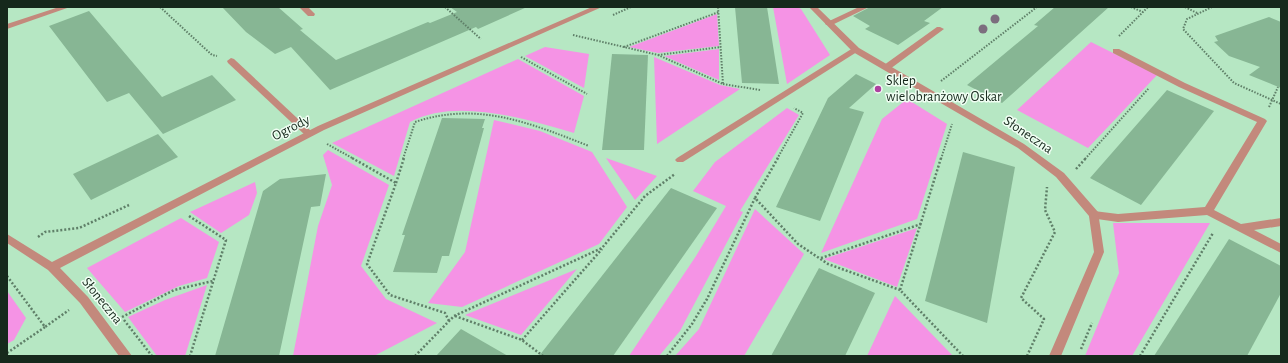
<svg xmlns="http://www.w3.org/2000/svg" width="1288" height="363" viewBox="0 0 1288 363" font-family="'Alegreya Sans',sans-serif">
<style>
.green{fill:#f593e5}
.building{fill:#87b694}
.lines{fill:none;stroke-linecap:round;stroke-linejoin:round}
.path-far1{stroke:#5f7f68;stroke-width:2;stroke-dasharray:1.5 1.5;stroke-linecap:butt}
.path{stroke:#5f7f68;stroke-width:2.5;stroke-dasharray:2 2;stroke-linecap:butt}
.service{fill:#c3897c;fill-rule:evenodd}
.minor{fill:#c3897c;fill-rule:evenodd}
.tree{fill:#7c6e7e}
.poi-dot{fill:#ae41a0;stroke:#f0fef3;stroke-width:1.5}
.labels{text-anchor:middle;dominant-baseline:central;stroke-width:3;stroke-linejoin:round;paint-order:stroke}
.poi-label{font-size:14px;fill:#16291c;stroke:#f0fef3;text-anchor:start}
.street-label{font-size:14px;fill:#16291c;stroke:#f0fef3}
</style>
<rect width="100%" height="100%" fill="#b6e7c3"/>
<g class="green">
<polygon points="773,7 797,7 801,9 830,55 787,84"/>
<polygon points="717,14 719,46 658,53 629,47"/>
<polygon points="1091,42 1157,75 1088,148 1017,110"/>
<polygon points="545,47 589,54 584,88 525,56"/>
<polygon points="719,49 719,80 664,56"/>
<polygon points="654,57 720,85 740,89 657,144"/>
<path d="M518 59 584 96 574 133C526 119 456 97 410 122L394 176 332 143Z"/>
<polygon points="907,99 947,124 917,219 821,253 882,119"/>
<polygon points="787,108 799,115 740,211 743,212 680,331 659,356 629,356 696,256 726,206 693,191 715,162"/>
<polygon points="494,120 540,131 592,152 627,207 599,244 462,307 428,303 465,252"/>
<polygon points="328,150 389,185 361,266 386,299 437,323 374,356 293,356 318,226 332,185 323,155"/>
<polygon points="606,158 657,176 635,200"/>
<polygon points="255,182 257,193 249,215 221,233 190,212"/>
<polygon points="755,209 804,254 744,356 675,356 699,329"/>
<polygon points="181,218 219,242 207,278 179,286 125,312 87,268"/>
<polygon points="1113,223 1210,223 1132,356 1085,356 1119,273"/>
<polygon points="917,228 897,287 824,259"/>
<polygon points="577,269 521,335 465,315"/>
<polygon points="207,285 185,356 157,356 128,317 165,300"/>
<polygon points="7,291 26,318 14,340 7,344"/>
<polygon points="895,296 953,356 867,356"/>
</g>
<g class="building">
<polygon points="222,7 278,7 303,29 300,30 336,60 428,22 430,23 457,12 450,7 527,7 478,29 476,27 330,90 291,47 275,54 246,32"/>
<polygon points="735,7 767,7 779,84 742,83"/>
<polygon points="870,7 943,7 924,21 930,23 898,45 865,29 870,26 853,16"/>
<polygon points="1055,7 1109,7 1002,103 967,85 1038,26 1034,25"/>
<polygon points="89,11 162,97 212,75 236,100 163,134 129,93 107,102 49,26"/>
<polygon points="1269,17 1281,22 1281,88 1249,75 1260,67 1229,56 1214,42 1218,41 1215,36"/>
<polygon points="612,54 648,55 644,150 602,150"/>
<polygon points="856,74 876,84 849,108 864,112 820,221 776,207 828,98"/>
<polygon points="1167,90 1214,111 1141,205 1090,178"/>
<polygon points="442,118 485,119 482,128 484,128 449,256 442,256 437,273 393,272 405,235 402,235"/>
<polygon points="158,134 178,157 91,200 73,174"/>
<polygon points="963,152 1015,167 987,323 925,301"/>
<polygon points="326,174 320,206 311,207 279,356 215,356 263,191 280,179"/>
<polygon points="671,188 717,208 613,356 539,356"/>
<polygon points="1229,239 1281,266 1281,293 1247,356 1154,356"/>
<polygon points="819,268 875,293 845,356 771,356"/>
<polygon points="461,329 508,356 436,356"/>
</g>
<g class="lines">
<g class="path-far1">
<polyline points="160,7 212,55 217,56"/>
<polyline points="445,7 481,39"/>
<polyline points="1131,7 1143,12"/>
<polyline points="1185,7 1197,13"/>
<polyline points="1212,7 1187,19 1183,29 1234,83 1281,104"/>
<polyline points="613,15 631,7"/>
<polyline points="573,35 658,55 723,84 718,7"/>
<polyline points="1119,36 1148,7"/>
<polyline points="624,47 719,12"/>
<polyline points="658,55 721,47"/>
<polyline points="521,57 587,94"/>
<polyline points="941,81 1037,7"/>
<polyline points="723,84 760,90"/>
<polyline points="1269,107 1278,87"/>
<polyline points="327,144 354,159"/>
<path d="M403 159 415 122C478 101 530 123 589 146"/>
<polyline points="777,159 803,113 794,108"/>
<polyline points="941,159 952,124"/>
<polyline points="1085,159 1149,88"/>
</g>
<g class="path">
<polyline points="352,158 396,183 367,264 390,295 445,313 449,321"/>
<polyline points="778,158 755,198 798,244 828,264 900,290"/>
<polyline points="941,158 900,290 963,356"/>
<polyline points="1076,169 1086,158"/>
<polyline points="396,183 404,158"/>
<polyline points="189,216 226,240 190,356"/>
<polyline points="38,237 45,232 79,228 129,205"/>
<polyline points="821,258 921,224"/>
<polyline points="7,276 45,327 69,310"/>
<polyline points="455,316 522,340 543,356"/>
<polyline points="122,317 174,290 213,281"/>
<polyline points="124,320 152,356"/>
<polyline points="522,340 602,249"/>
<polyline points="1081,349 1092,323"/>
<polyline points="7,353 45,327"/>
<polyline points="415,356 454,316 602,248 645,196 675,174"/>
<polyline points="667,356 692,324 707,299 755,198"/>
<polyline points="1027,356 1044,319 1021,298 1055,232 1045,210 1047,187"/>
<polyline points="1140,356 1213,233"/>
</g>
<g class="service">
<polygon points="299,7 308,7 315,14 314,16 308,16"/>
<polygon points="859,7 869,7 832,25 826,25 825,23"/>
<polygon points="937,27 940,27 944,29 890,69 884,69 884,65"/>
<polygon points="853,48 856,48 860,50 683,162 677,162 675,160 677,158"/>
<polygon points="1113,49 1119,49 1185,83 1265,119 1267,121 1214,210 1241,224 1281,218 1281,226 1254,230 1281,244 1281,253 1207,215 1118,222 1090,218 1089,215 1090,212 1094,211 1118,214 1205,207 1257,122 1179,87 1113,53"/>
<polygon points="231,58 234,59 312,132 314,134 312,136 306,136 228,63 227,61"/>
</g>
<g class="minor">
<polygon points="59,7 70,7 7,29 7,24"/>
<polygon points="592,7 602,7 324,130 60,268 88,297 132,356 119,356 80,303 48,270 7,243 7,234 52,262 318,126"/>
<polygon points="809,7 817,7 859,48 1024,144 1064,173 1098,212 1104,252 1061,356 1049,356 1094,252 1089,216 1056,177 1018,148 853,52"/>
</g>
</g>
<g class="tree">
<circle cx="995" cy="19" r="4.5"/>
<circle cx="983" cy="29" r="4.5"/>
</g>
<circle class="poi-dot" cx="878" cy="89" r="4"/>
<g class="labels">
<g class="poi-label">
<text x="886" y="81">Sklep<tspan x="886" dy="16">wielobranżowy Oskar</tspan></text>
</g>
<g class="street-label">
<text transform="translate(291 128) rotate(-27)">Ogrody</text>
<text transform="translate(1028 135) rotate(34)">Słoneczna</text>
<text transform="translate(102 301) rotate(51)">Słoneczna</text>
</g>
</g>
<rect width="1288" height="363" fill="none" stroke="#16291c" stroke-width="16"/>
</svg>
